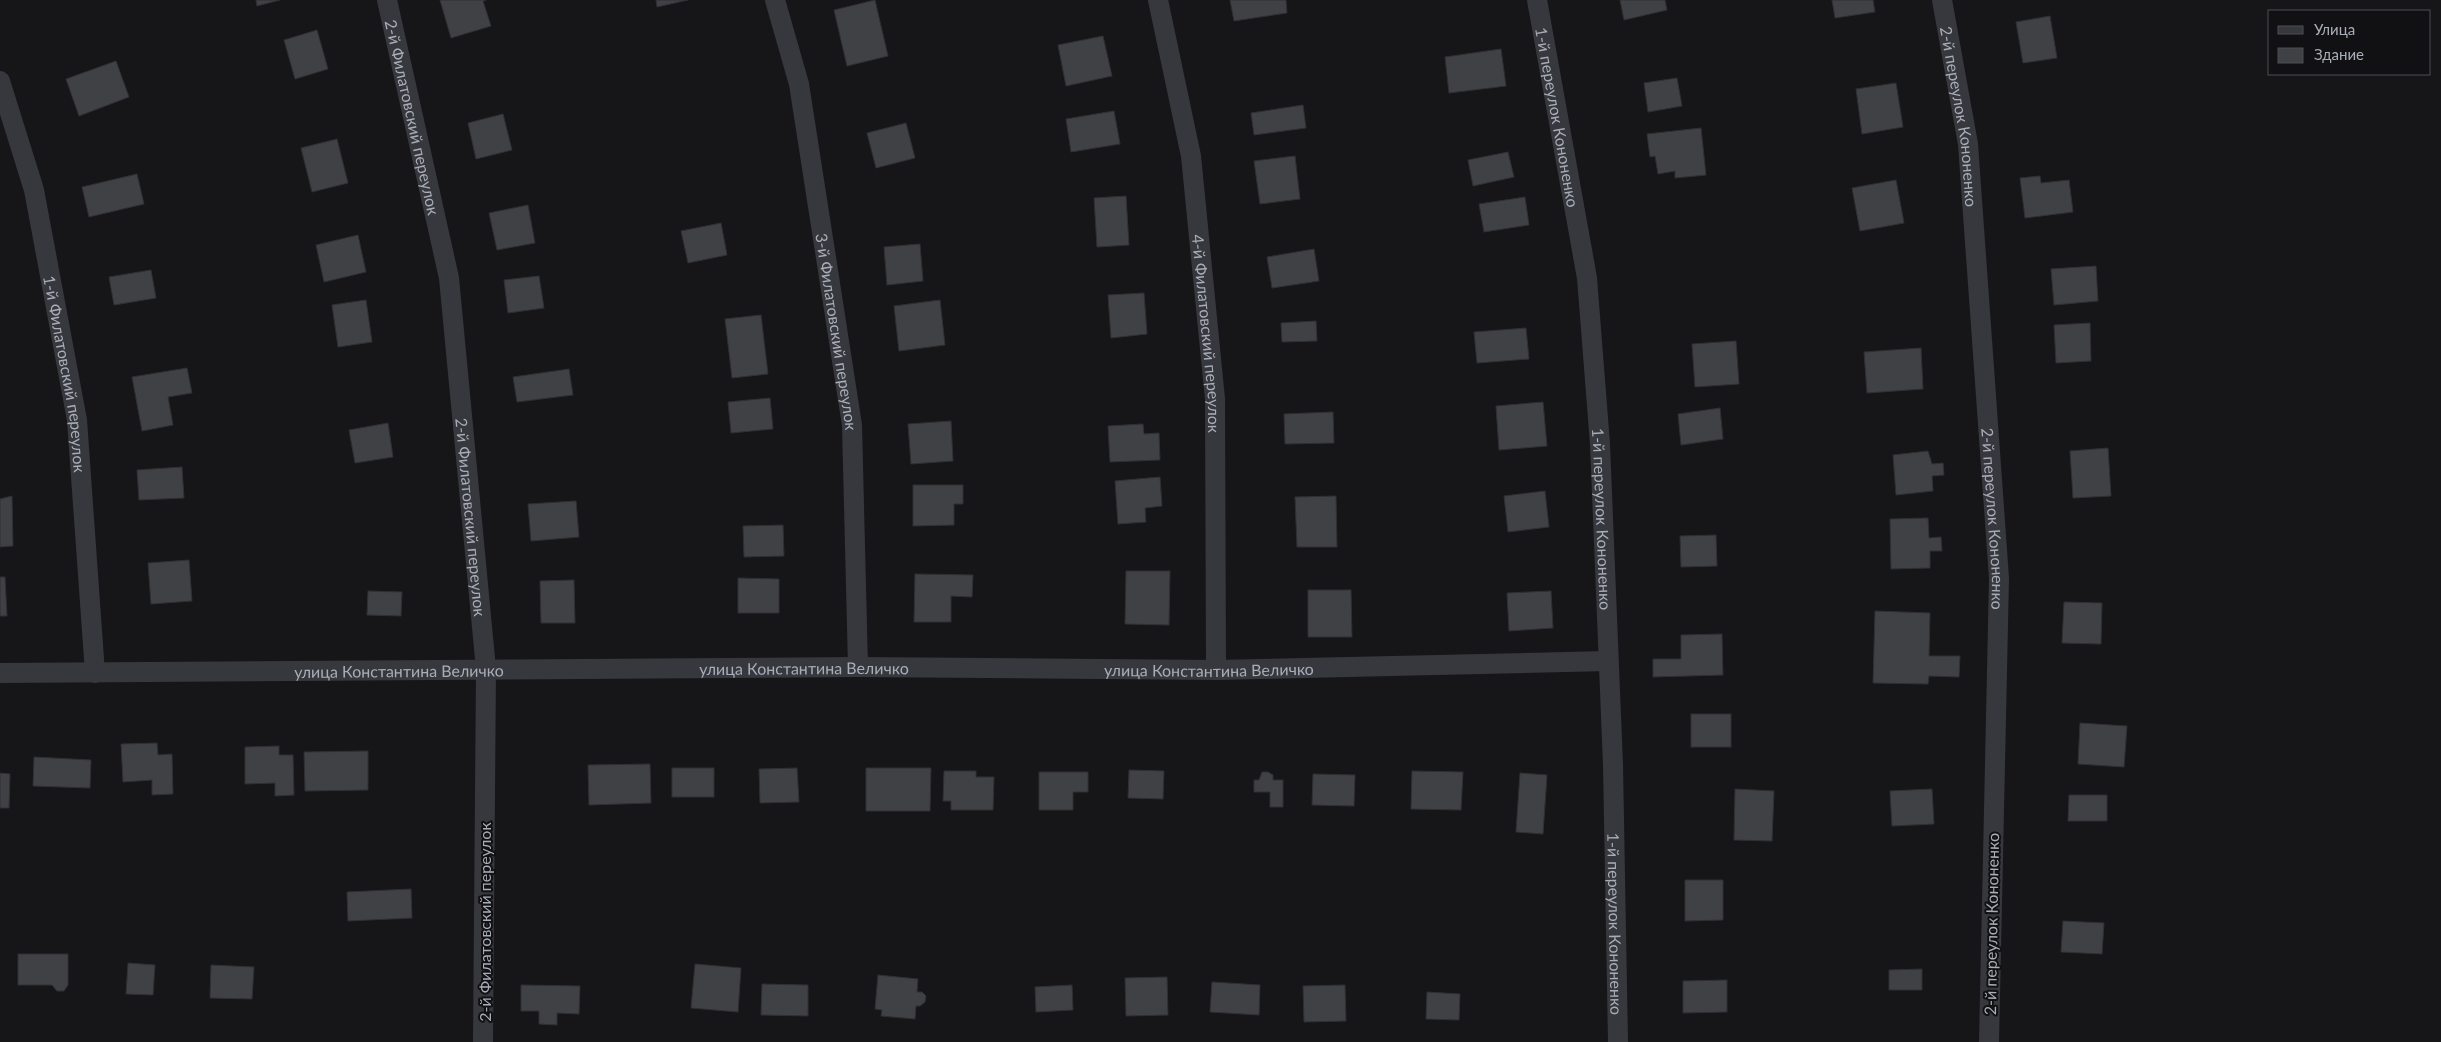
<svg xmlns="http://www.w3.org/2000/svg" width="2441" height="1042" viewBox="0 0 2441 1042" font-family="Lato,sans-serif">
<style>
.building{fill:#404145;stroke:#303034}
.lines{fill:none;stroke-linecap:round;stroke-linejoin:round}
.minor{stroke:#37383d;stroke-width:20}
.labels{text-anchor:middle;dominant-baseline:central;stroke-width:4;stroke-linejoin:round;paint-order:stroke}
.street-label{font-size:16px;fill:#a8adb8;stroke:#111113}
</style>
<rect width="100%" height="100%" fill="#161618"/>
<g class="building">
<polygon points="256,0 280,0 257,6"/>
<polygon points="440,0 486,0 483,1 491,26 451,38"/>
<polygon points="656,0 688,0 657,7"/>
<polygon points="875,0 888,56 847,66 834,10"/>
<polygon points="1230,0 1286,0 1287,13 1234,21"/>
<polygon points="1620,0 1665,0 1667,10 1624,20"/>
<polygon points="1832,0 1873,0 1875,12 1835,18"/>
<polygon points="2050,16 2057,58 2023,63 2016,22"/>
<polygon points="317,30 328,69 295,79 284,40"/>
<polygon points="1103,36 1112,76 1066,86 1058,45"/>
<polygon points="1501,49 1506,86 1449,93 1445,57"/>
<polygon points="116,61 129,97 79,116 66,79"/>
<polygon points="1677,78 1682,106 1648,112 1644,83"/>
<polygon points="1896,83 1903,127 1862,134 1856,89"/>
<polygon points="1303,105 1306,128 1254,135 1251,113"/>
<polygon points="1114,111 1120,144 1071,152 1066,119"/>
<polygon points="503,114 512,150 476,159 468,123"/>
<polygon points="906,123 915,158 876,168 867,133"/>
<polygon points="1701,128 1706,175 1675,178 1675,171 1658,174 1655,156 1650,157 1647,134"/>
<polygon points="337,139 348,183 312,192 301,148"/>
<polygon points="1508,152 1514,177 1473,186 1468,160"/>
<polygon points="1295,156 1300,199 1260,204 1254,161"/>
<polygon points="137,174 144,204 89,217 82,187"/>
<polygon points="2040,176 2041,183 2069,180 2073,212 2025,218 2020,178"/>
<polygon points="1896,180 1904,223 1860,231 1852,188"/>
<polygon points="1126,196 1129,245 1097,247 1094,198"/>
<polygon points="1525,197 1529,225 1484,232 1479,204"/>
<polygon points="528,205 535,243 497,250 489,213"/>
<polygon points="721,223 727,255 688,263 681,231"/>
<polygon points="358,235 366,272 324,282 316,245"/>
<polygon points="920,244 923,281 887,285 884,247"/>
<polygon points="1314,249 1319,281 1272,288 1267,257"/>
<polygon points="2096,266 2098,301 2054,305 2051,269"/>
<polygon points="151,270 156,298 114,305 109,277"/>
<polygon points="539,276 544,308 508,313 504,280"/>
<polygon points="1144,293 1147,334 1111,338 1108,295"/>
<polygon points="366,300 372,342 338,347 332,305"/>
<polygon points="940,300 945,345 899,351 894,306"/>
<polygon points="761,315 768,374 732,378 725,319"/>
<polygon points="1316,321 1317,341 1282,342 1281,323"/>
<polygon points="2090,323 2091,361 2056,363 2054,325"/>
<polygon points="1526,328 1529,359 1477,363 1474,332"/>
<polygon points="1736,341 1739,384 1695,387 1692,344"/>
<polygon points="1921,348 1923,389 1867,393 1864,352"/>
<polygon points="187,368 192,393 168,397 173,425 142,431 132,377"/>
<polygon points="569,369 573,395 517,402 513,377"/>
<polygon points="770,398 773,429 731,433 728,402"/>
<polygon points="1543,402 1547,446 1499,450 1496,406"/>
<polygon points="1720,408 1723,439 1681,445 1678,414"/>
<polygon points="1333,412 1334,443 1285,444 1284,414"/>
<polygon points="951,421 953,461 911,464 908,424"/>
<polygon points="388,423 393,457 355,463 349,430"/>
<polygon points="1143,424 1144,434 1159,433 1160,460 1110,462 1108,426"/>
<polygon points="2108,448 2111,496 2073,498 2070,451"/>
<polygon points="1928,451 1932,464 1943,463 1944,475 1932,476 1933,491 1896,495 1893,455"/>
<polygon points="182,467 184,498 139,500 137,470"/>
<polygon points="1160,477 1162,506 1145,508 1146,522 1118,524 1115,481"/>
<polygon points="913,485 963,485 963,504 954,504 954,525 913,526"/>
<polygon points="1545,491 1549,527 1508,532 1504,496"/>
<polygon points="12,496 13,546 0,547 0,499"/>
<polygon points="1336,496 1337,547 1297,547 1295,497"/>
<polygon points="576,501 579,537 531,541 528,504"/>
<polygon points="1928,518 1929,538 1941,537 1942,551 1930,551 1930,568 1891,569 1890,519"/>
<polygon points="783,525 784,556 744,557 743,526"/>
<polygon points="1716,535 1717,566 1681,567 1680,536"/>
<polygon points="189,560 192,601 151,604 148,563"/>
<polygon points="1126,571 1170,571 1169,625 1125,624"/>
<polygon points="915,574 973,575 972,597 951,596 951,622 914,622"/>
<polygon points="0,577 5,577 7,616 0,616"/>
<polygon points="738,578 779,579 779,613 738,613"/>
<polygon points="574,580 575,623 541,623 540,581"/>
<polygon points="1308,590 1351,590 1352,637 1308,637"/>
<polygon points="368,591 402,592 401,616 367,615"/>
<polygon points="1551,591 1553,628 1509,631 1507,593"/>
<polygon points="2064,602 2102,603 2101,644 2062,643"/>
<polygon points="1875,611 1930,613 1929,656 1960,656 1959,677 1929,676 1928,684 1873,683"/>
<polygon points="1722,634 1723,675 1653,677 1653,659 1681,659 1681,635"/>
<rect x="1691" y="714" width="40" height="33"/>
<polygon points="2080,723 2127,726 2124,767 2078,764"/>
<polygon points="157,743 158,755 172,754 173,794 152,795 152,780 123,782 121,744"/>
<polygon points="279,746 279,755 293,755 294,795 275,796 275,783 245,784 245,747"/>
<polygon points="368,751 368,790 305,791 304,752"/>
<polygon points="34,757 91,760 90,788 33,786"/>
<polygon points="650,764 651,803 589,805 588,765"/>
<rect x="672" y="768" width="42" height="29"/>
<polygon points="797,768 799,802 760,803 759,769"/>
<polygon points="866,768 931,768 930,811 866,811"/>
<polygon points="1129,770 1164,771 1163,799 1128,798"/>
<polygon points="944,771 976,771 976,777 994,777 993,810 951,810 951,801 943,801"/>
<polygon points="1412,771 1463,772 1461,810 1411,809"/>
<polygon points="1039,772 1088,772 1088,792 1073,792 1073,810 1039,810"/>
<polygon points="1262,772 1268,772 1273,775 1273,780 1283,780 1283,807 1270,807 1270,792 1254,792 1254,780 1259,780"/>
<polygon points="0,773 10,774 9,808 0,808"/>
<polygon points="1520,773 1547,775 1543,834 1516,832"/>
<polygon points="1313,774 1355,775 1354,806 1312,805"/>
<polygon points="1735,789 1774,791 1772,841 1734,840"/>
<polygon points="1932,789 1934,824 1892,826 1890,791"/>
<polygon points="2069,795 2107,795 2107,821 2068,821"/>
<polygon points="1685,880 1723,880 1723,920 1685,921"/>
<polygon points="411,889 412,918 348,921 347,892"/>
<polygon points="2063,921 2104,923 2102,954 2061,952"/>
<polygon points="18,954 68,954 68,985 64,991 57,991 52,985 18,985"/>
<polygon points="128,963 155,965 153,995 126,994"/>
<polygon points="695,964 741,968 738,1012 691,1008"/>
<polygon points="211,965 254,967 252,999 210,998"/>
<polygon points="1922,969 1922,990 1889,990 1889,970"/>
<polygon points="878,975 918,979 917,992 922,992 926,996 925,1002 920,1006 916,1006 915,1019 881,1016 882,1010 875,1009"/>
<polygon points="1167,977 1168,1015 1126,1016 1125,978"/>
<polygon points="1727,980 1727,1012 1683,1013 1683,981"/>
<polygon points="1212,982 1260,985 1259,1015 1210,1012"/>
<polygon points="762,984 808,985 808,1016 761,1015"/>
<polygon points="521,985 580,986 579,1014 557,1013 557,1025 539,1024 539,1011 521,1011"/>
<polygon points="1072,985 1073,1010 1036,1012 1035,987"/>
<polygon points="1345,985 1346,1021 1304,1022 1303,986"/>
<polygon points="1427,992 1460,994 1459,1020 1426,1019"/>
</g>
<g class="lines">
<g class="minor">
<path id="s1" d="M387 0 449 278 486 669 483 1042"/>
<path id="s2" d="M775 0 799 84 852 425 858 667"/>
<path id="s3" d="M1158 0 1191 156 1215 399 1216 670"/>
<path id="s4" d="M1537 0 1587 278 1600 444 1613 765 1618 1042"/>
<path id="s5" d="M1942 0 1968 144 1999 578 1989 1042"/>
<path id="s6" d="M0 81 34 190 77 420 95 673"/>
<path id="s7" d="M0 673 858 667 1216 670 1608 661"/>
</g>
</g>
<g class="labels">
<g class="street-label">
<text stroke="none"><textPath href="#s5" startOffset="118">2-й переулок Кононенко</textPath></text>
<text stroke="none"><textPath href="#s1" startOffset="120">2-й Филатовский переулок</textPath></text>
<text stroke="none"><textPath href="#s4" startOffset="119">1-й переулок Кононенко</textPath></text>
<text stroke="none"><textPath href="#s2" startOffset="338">3-й Филатовский переулок</textPath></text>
<text stroke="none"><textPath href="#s3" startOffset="338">4-й Филатовский переулок</textPath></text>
<text stroke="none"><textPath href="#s6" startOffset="301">1-й Филатовский переулок</textPath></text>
<text stroke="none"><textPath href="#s1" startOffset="525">2-й Филатовский переулок</textPath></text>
<text stroke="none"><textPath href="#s4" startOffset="524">1-й переулок Кононенко</textPath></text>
<text stroke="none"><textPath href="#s5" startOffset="522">2-й переулок Кононенко</textPath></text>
<text stroke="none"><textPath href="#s7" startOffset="804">улица Константина Величко</textPath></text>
<text stroke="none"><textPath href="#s7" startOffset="1209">улица Константина Величко</textPath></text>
<text stroke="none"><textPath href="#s7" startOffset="399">улица Константина Величко</textPath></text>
<text transform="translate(484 922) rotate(-90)">2-й Филатовский переулок</text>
<text stroke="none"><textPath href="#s4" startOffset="929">1-й переулок Кононенко</textPath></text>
<text transform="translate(1991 924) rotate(-89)">2-й переулок Кононенко</text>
</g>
</g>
<rect x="2268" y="10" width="162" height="65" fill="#111113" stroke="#4d4f55"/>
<rect x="2278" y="26" width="25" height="8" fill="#37383d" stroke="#4d4f55"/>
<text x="2314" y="35" font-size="15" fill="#a8adb8">Улица</text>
<rect x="2278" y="48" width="25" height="15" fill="#404145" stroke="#4d4f55"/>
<text x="2314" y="60" font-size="15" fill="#a8adb8">Здание</text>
</svg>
